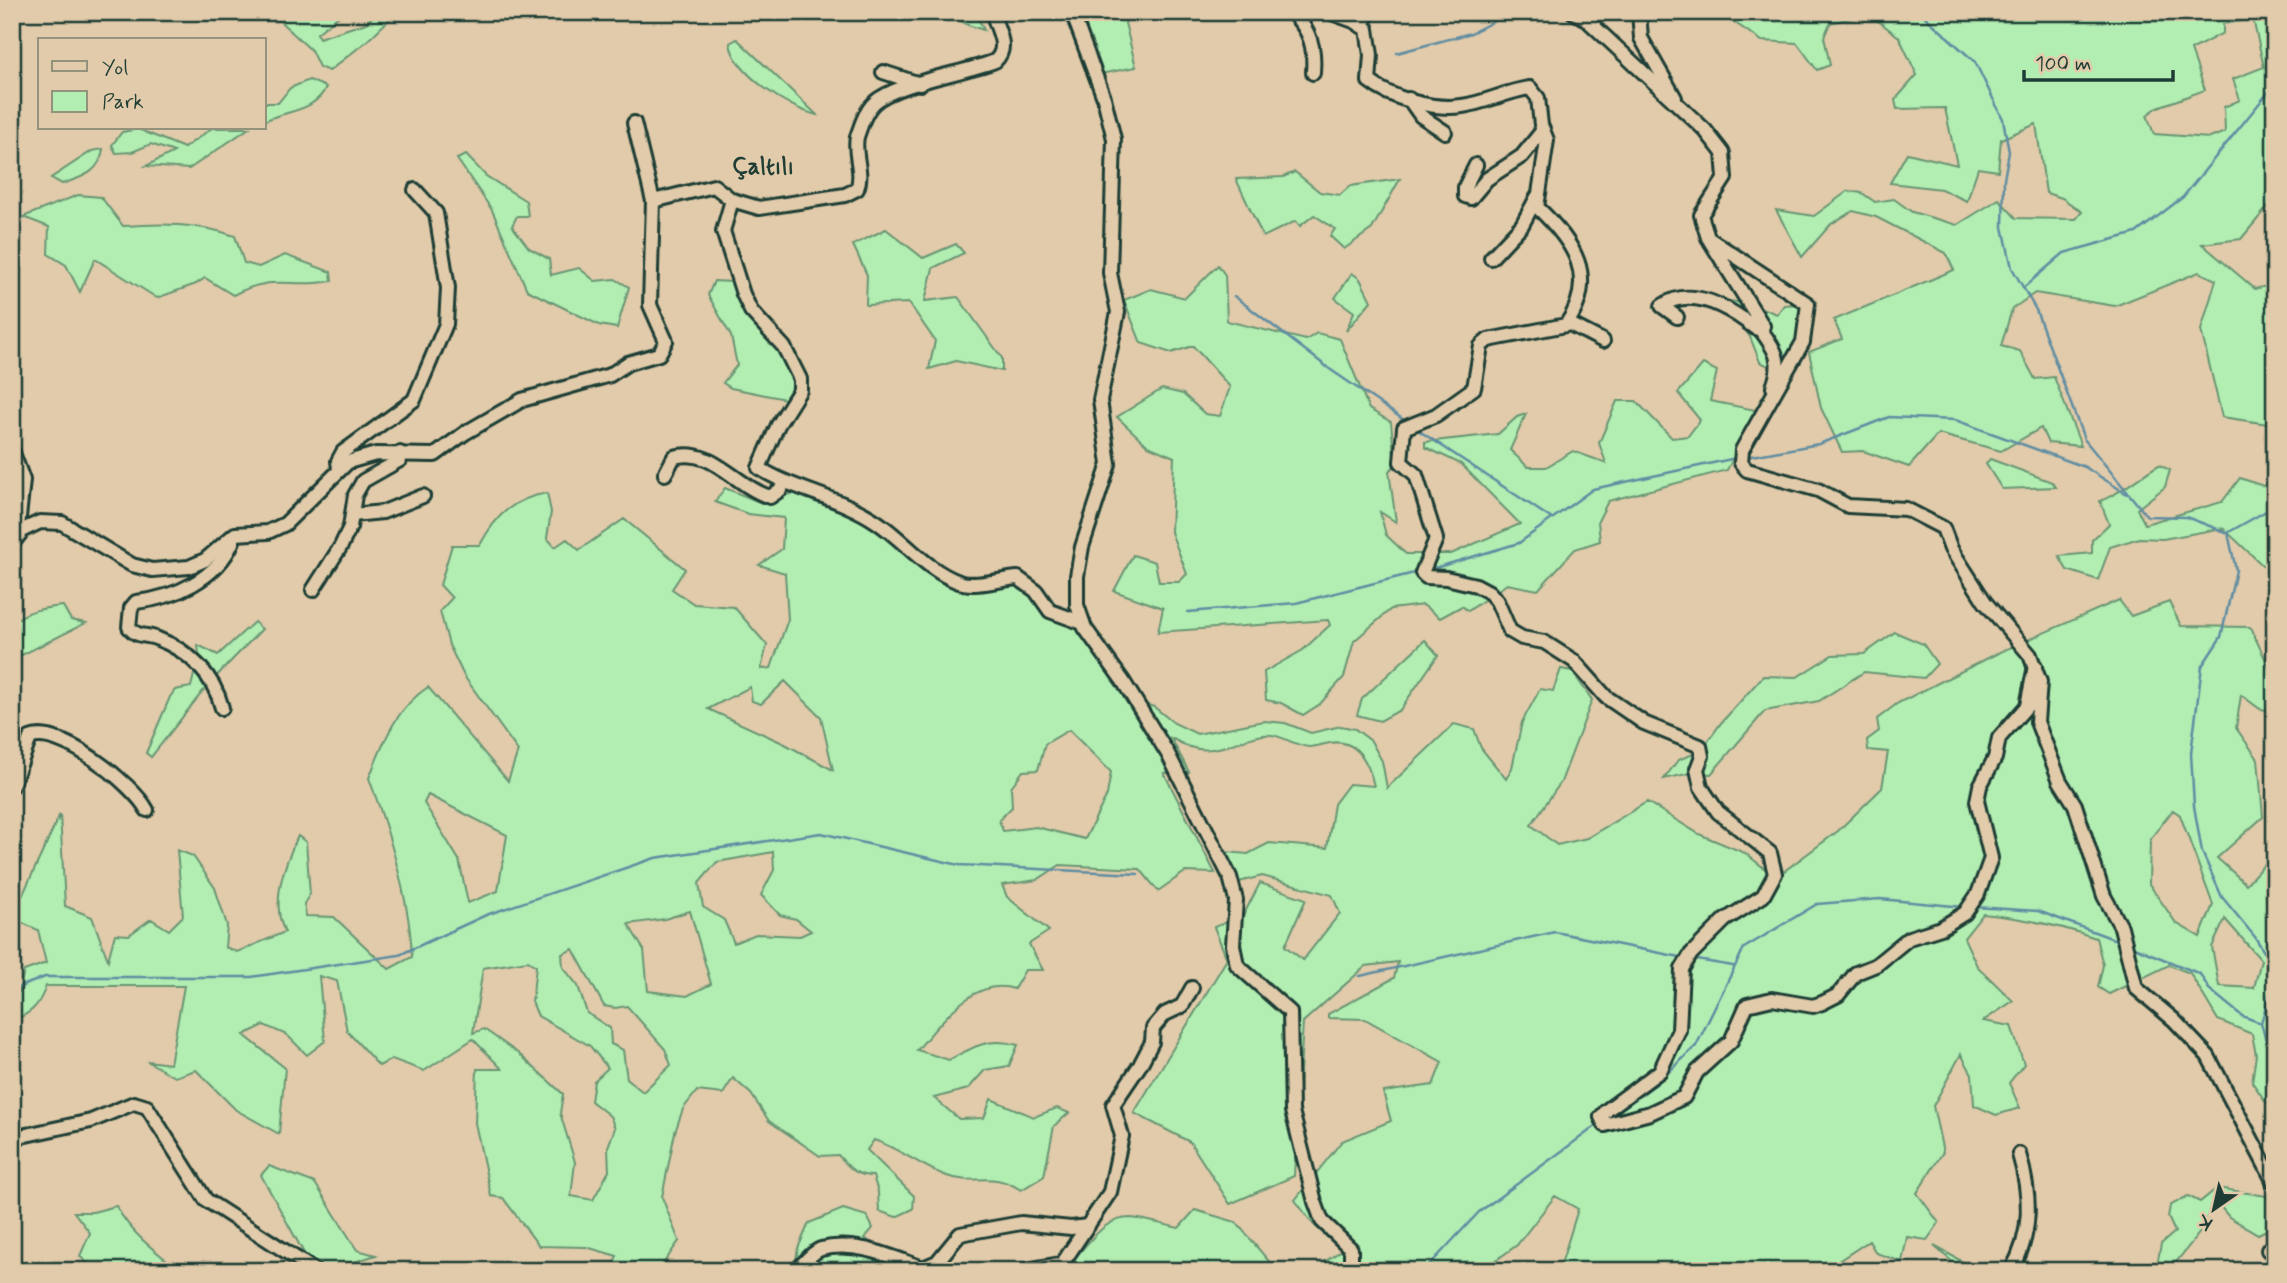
<svg xmlns="http://www.w3.org/2000/svg" width="2287" height="1283" viewBox="0 0 2287 1283" font-family="Mynerve,sans-serif">
<style>
.green{fill:#b2edb2;stroke:#689573;stroke-width:2;fill-rule:evenodd}
.lines{fill:none;stroke-linecap:round;stroke-linejoin:round}
.stream{stroke:#618da2;stroke-width:2.5}
.minor-casing{stroke:#1f3d34;stroke-width:18}
.minor{stroke:#e1cbaa;stroke-width:12}
.labels{text-anchor:middle;dominant-baseline:central;stroke-width:7;stroke-linejoin:round;paint-order:stroke}
.quarter-label{font-size:24px;font-weight:bold;fill:#1f3d34;stroke:#e1cbaa}
</style>
<rect width="100%" height="100%" fill="#e1cbaa"/>
<filter id="ink" filterUnits="userSpaceOnUse"><feTurbulence type="fractalNoise" baseFrequency=".0143" numOctaves="2"/><feDisplacementMap in="SourceGraphic" scale="14" xChannelSelector="R" yChannelSelector="G"/><feConvolveMatrix kernelMatrix="1 2 1 2 8 2 1 2 1" color-interpolation-filters="sRGB"/></filter>
<g filter="url(#ink)">
<g class="green">
<polygon points="270,12 344,12 317,33 319,38 366,23 377,12 397,12 367,41 329,71 319,67 311,50"/>
<polygon points="946,12 975,12 984,30 968,25"/>
<polygon points="1078,12 1131,12 1125,23 1136,67 1100,74"/>
<path d="M1719 12H2275V123L2269 126 2275 137V204H2270L2241 239 2202 244 2255 289 2275 284V425L2222 417 2201 330 2216 280 2199 272 2115 306 2035 293 2012 309 2001 346 2020 351 2035 379 2054 377 2081 446 2048 443 2041 428 2001 451 1938 434 1909 467 1863 451 1842 452 1821 408 1809 352 1842 339 1834 320 1954 270 1946 253 1876 217 1853 211 1831 224 1802 257 1776 210 1814 216 1848 191 1862 193 1875 202 1894 199 1912 212 1957 225 1999 199 2016 218 2076 219 2082 212 2062 198 2046 193 2036 124 2001 139 1998 171 1978 168 1967 201 1941 189 1890 183 1907 153 1957 165 1945 108 1897 109 1895 100 1917 75 1899 37 1869 14 1830 23 1824 37 1830 65 1817 70 1797 43 1762 41ZM2253 19 2264 67 2233 79 2240 100 2224 107 2225 132 2210 138 2154 134 2147 115 2158 107 2205 90 2191 50 2223 33V24Z"/>
<path d="M737 39 817 115C789 109 734 73 730 43Z"/>
<path d="M309 80 326 87C315 112 287 110 264 121V103H278L290 88Z"/>
<polygon points="212,128 249,128 189,169 146,166 174,152 151,144 132,152 116,153 112,145 122,132 138,129 184,148"/>
<path d="M103 149C100 173 82 177 62 184L51 178 92 151Z"/>
<polygon points="466,155 486,176 526,201 528,216 517,216 512,226 529,248 549,259 551,275 579,268 595,281 615,279 629,287 617,328 599,325 527,290 492,210 457,159"/>
<polygon points="1295,172 1320,192 1340,195 1350,186 1400,179 1372,229 1344,249 1330,236 1335,229 1314,215 1300,226 1296,221 1263,237 1236,179 1283,177"/>
<path d="M78 195 101 197 123 226C162 223 197 223 235 236L244 263 259 267 285 255 331 272 332 281C291 289 274 273 233 295L205 278 196 284 157 298 95 259 80 292 66 265 48 254 49 227 23 217Z"/>
<polygon points="886,229 923,258 956,244 964,253 933,268 925,301 958,297 1002,358 1002,371 956,361 929,369 935,341 909,303 866,305 867,275 853,245"/>
<polygon points="1732,261 1759,307 1777,314 1784,305 1798,304 1803,308 1803,332 1784,373 1760,362 1750,337 1724,300 1742,303"/>
<polygon points="1218,265 1225,275 1227,321 1306,340 1317,333 1340,339 1369,409 1391,422 1395,466 1389,471 1396,522 1380,512 1386,535 1406,554 1451,554 1520,524 1461,464 1425,447 1425,442 1498,434 1517,417 1526,414 1510,450 1528,467 1546,467 1573,451 1606,463 1599,443 1617,401 1636,401 1672,438 1688,436 1700,420 1678,393 1703,364 1717,371 1710,401 1755,410 1763,402 1727,470 1608,501 1598,521 1600,541 1575,549 1538,590 1507,584 1468,611 1462,606 1440,618 1423,605 1391,609 1354,641 1344,677 1320,704 1303,715 1281,703 1266,700 1264,672 1303,650 1330,625 1328,620 1158,632 1163,608 1114,591 1133,555 1155,562 1159,582 1179,582 1187,574 1171,532 1174,457 1148,446 1117,417 1162,389 1183,394 1205,414 1220,416 1230,387 1193,346 1171,353 1141,343 1124,300 1151,289 1185,298"/>
<polygon points="1352,273 1360,279 1371,301 1346,331 1354,312 1335,298"/>
<polygon points="714,281 731,282 745,312 786,358 796,380 785,399 731,388 723,383 737,365 731,336 708,295"/>
<polygon points="1990,459 2052,482 2056,487 2002,489 1986,464"/>
<path d="M2159 465 2170 470 2165 487 2137 509 2145 524 2222 502 2240 478 2275 490V577L2223 528 2163 539 2139 538 2110 547 2098 580 2067 570 2059 556 2092 553V540L2109 524 2100 501C2122 493 2139 476 2159 465Z"/>
<path d="M725 488 764 504 798 491 862 519 960 589 1019 586 1051 614 1078 630 1130 700 1154 707 1174 723 1197 734 1264 721 1285 723 1311 733 1341 726 1355 729 1371 741 1382 761 1387 788 1454 724 1474 729 1481 748 1506 779 1512 768 1522 722 1540 689 1553 691 1561 669 1572 671 1592 700 1561 782 1531 825 1557 845 1587 838 1647 802 1699 834 1745 853 1769 872 1765 897 1783 872 1838 831 1882 788 1888 752 1868 750 1867 740 1879 731 1877 719 1898 703 2000 652 2119 600 2131 616 2169 602 2181 626 2250 627 2275 679V711L2260 709 2241 695 2236 728 2258 759 2263 817 2217 858 2246 884 2275 853V1115L2252 1082 2256 1055 2252 1034 2218 1020 2190 973 2169 965 2109 994 2098 987 2103 965 2096 938C2059 925 2022 918 1983 914L1964 938 1977 966 2013 1001 1983 1021 2011 1026 2024 1064 2009 1083 2020 1108 1996 1115 1974 1105 1972 1074 1961 1054 1933 1106 1943 1152 1917 1193 1939 1223 1927 1240 1907 1237 1902 1262 1876 1253 1869 1241 1834 1264 1831 1271H1559L1578 1209 1555 1196 1517 1245 1481 1271H1311L1342 1250 1313 1224 1295 1200 1342 1141 1391 1121 1383 1092 1433 1085 1442 1062 1365 1019 1328 1018V1014L1394 978 1398 962 1366 966 1303 1022 1294 1176 1230 1204 1190 1142 1134 1113 1227 959 1214 927 1243 916 1260 883 1306 899 1285 946 1303 960 1340 913 1332 895 1262 876 1239 882 1229 862 1227 852 1248 854 1269 843 1327 848 1334 804 1349 784 1374 786C1369 764 1358 738 1330 743 1323 744 1316 747 1309 747 1292 745 1280 733 1263 735 1239 739 1215 756 1190 747 1183 745 1176 740 1171 738L1189 772 1164 773 1215 873 1185 872 1158 891 1140 869 1060 865 1037 880 1002 885 1007 897 1049 931 1029 944 1043 970H1025L1014 989C973 976 940 1024 917 1050L949 1060C974 1046 990 1037 1018 1045L1009 1066 985 1070 968 1089 934 1098 959 1119 984 1118 991 1099 1034 1117 1057 1108 1069 1113 1054 1126 1044 1176 1021 1190C991 1170 976 1186 947 1176 921 1167 901 1149 874 1140L867 1150 914 1196 913 1209 896 1217 879 1211 878 1192 873 1176C855 1176 849 1167 838 1155L820 1156 769 1121 751 1094 733 1078 723 1094 697 1091 683 1109 675 1132 662 1197 679 1241 658 1271H610L617 1256 586 1247 539 1246 503 1198 491 1196 475 1123 477 1069H502L473 1039 424 1071 392 1059 379 1066 347 1031 337 981 319 976 325 1041 307 1055 287 1035 264 1025 244 1035 285 1068 279 1134 236 1110 196 1070 175 1077 147 1061 170 1064 184 986H46C39 1006 32 1013 12 1021V995L19 992 24 971 46 963 38 930 12 918 60 814 65 906 92 917 108 960 115 934 129 935 151 919 169 930 183 916 177 850 193 856 215 888 227 925 225 947 237 952 285 932C270 903 284 865 298 836L306 842 310 894 304 904 306 916 334 917 389 969 412 957C410 900 389 832 369 778 384 742 394 710 428 687L508 781 518 751 464 676 449 645 440 611 452 598 440 585 452 545H480C496 515 513 499 547 493L551 512 547 538 555 547 567 539 579 550 624 519 685 569 672 589 694 604 734 607 767 645 761 669 771 668 788 619 785 573 759 565 782 549 784 518 748 514 715 502ZM785 681 821 717 833 770 785 744 708 709 750 687 752 701 761 704ZM1069 730 1111 772 1107 795 1085 839 1036 827 1003 831 999 820 1012 807 1011 787 1023 771 1038 770 1045 744ZM428 795 507 835 498 891 468 903 459 860 424 803ZM2173 810 2180 815 2213 905 2200 937 2176 923 2149 884 2150 839ZM773 852 774 870 761 895 780 915 796 919 811 931 800 936 756 934 734 943 724 920 703 907 699 883 717 862ZM690 911 711 984 687 996 648 991 644 950 628 924 665 919ZM2225 919 2261 960 2254 988 2219 986 2212 947ZM573 949 604 1006 615 1008 627 1006 665 1049 671 1065 643 1092 627 1079 623 1050 611 1044 610 1028 587 1013 578 986 563 967 562 954ZM528 961 536 966 532 1002 538 1016 590 1046 608 1068 594 1081 591 1101 610 1116 615 1128 608 1147 609 1171 593 1200 571 1196 575 1162 560 1113 563 1094 519 1054 484 1029 473 1033 483 968Z"/>
<path d="M63 606 71 620 86 623 12 660V623C27 610 43 608 63 606Z"/>
<polygon points="254,622 262,629 207,686 151,757 146,753 170,697 175,690 191,687 199,654 198,645 218,655"/>
<polygon points="1895,632 1923,644 1937,664 1924,678 1864,672 1819,701 1765,711 1711,774 1691,773 1664,779 1678,760 1701,751 1721,723 1763,676 1797,677 1832,655 1864,654"/>
<polygon points="1425,640 1438,655 1400,710 1380,721 1357,715 1362,699"/>
<polygon points="269,1166 315,1183 357,1250 376,1255 326,1271 305,1255 261,1175"/>
<polygon points="2217,1188 2266,1196 2275,1204 2275,1226 2258,1234 2229,1217 2219,1205 2210,1209 2204,1227 2169,1271 2152,1271 2157,1265 2161,1244 2175,1232 2168,1217 2170,1206 2188,1196 2200,1202"/>
<path d="M116 1206C132 1235 155 1251 181 1271H95L80 1256 90 1233 74 1212H93Z"/>
<polygon points="843,1209 867,1216 873,1228 865,1238 905,1270 794,1271 798,1248 809,1223"/>
<path d="M1195 1210 1236 1222 1277 1271H1052C1085 1263 1092 1218 1131 1218 1146 1219 1164 1225 1179 1228Z"/>
<polygon points="1934,1246 1976,1269 1980,1271 1963,1271"/>
</g>
<g class="lines">
<g class="stream">
<polyline points="1920,12 1975,62 2003,119 2009,152 2004,179 2003,227 2012,268 2036,310 2084,439 2147,516 2186,517 2228,533 2236,570 2221,637 2202,666 2191,753 2194,806 2202,852 2222,897 2255,937 2270,962 2271,989 2261,1023 2275,1071"/>
<polyline points="1397,53 1471,33 1512,12"/>
<polyline points="2023,288 2064,253 2136,233 2183,197 2275,84"/>
<polyline points="1234,296 1331,370 1407,422"/>
<polyline points="1415,428 1552,519"/>
<polyline points="1746,457 1819,444 1889,417 1955,420 2085,467 2127,494"/>
<polyline points="2229,532 2275,506"/>
<polyline points="1428,570 1519,543 1593,489 1736,458"/>
<polyline points="1188,612 1296,603 1418,572"/>
<polyline points="1974,907 2038,911 2119,941"/>
<polyline points="2129,945 2200,974 2209,989 2242,1016 2261,1023"/>
<polyline points="1691,959 1733,966"/>
<polyline points="1360,976 1555,932 1685,958"/>
<polyline points="12,990 45,977 251,977 399,955 486,915 655,858 821,833 959,865 1138,874"/>
<polyline points="1606,1120 1656,1084 1696,1046 1744,948 1817,904 1880,899 1964,907"/>
<polyline points="1424,1271 1479,1212 1600,1123"/>
</g>
<defs>
<g id="minor">
<polyline points="1072,12 1104,98 1114,139 1110,273 1118,312 1100,400 1109,464 1082,547 1077,576 1077,605 1085,628 1123,681 1168,754 1230,877 1236,900 1233,945 1237,965 1290,1012 1292,1111 1315,1202 1322,1221 1351,1249 1351,1271"/>
<path d="M1291 12C1311 30 1315 48 1313 73"/>
<path d="M1329 12 1354 21 1367 29 1371 55 1369 81C1391 99 1434 110 1462 106 1485 103 1507 91 1530 88L1538 98 1541 125 1547 140 1537 207C1573 241 1599 277 1566 325L1488 340 1481 346 1474 388 1436 415 1404 428 1401 462 1416 475 1436 539 1422 573 1426 577 1446 578 1476 585 1489 592 1497 601 1510 631 1522 638 1544 642 1574 661 1606 697 1644 723 1700 746 1702 756 1697 769 1701 787 1718 812 1770 853 1775 874 1763 896 1725 920 1691 954 1682 969 1679 1030 1660 1071 1607 1110 1601 1117 1605 1125 1650 1113 1684 1097 1697 1072 1731 1041 1747 1005 1772 999 1813 1006 1822 1003 1838 995 1856 973 1876 965 1909 938 1941 928 1965 913 1978 894 1991 858 1977 801 1980 786 1995 758 1999 738 2027 706 2035 666"/>
<polyline points="1573,12 1585,18 1705,130 1723,153 1725,178 1701,215 1708,238 1808,304 1803,342 1742,450 1741,463 1747,470 1818,490 1848,506 1906,509 1943,528 1951,549 1985,602 2030,655 2040,682 2037,722 2060,781 2075,805 2104,896 2121,927 2136,988 2174,1020 2208,1056 2275,1184"/>
<polyline points="1639,12 1641,38 1675,98"/>
<polyline points="1361,26 1369,12"/>
<polyline points="883,72 920,84"/>
<polyline points="1409,99 1421,116 1445,132"/>
<polyline points="634,123 653,201"/>
<polyline points="1476,165 1465,187 1465,196 1471,198 1487,179 1522,156 1543,130"/>
<path d="M732 200 723 231 743 294 751 311 784 347 800 379V390L778 425 759 468C795 491 841 497 877 522 905 541 926 570 959 582 974 588 1002 579 1018 578L1036 591 1050 611 1083 623"/>
<polyline points="1491,258 1522,225 1537,197"/>
<path d="M1677 317 1662 306C1692 285 1731 309 1755 328L1760 329 1763 326 1710 241"/>
<polyline points="1568,323 1603,341"/>
<path d="M1760 329C1776 350 1783 361 1773 387"/>
<polyline points="12,450 23,480 17,536"/>
<polyline points="339,469 338,461 343,452 414,400 446,324 448,288 436,213 415,190"/>
<path d="M665 474 674 457C712 446 736 487 770 497L780 490 785 482"/>
<polyline points="352,515 383,512 423,496"/>
<path d="M12 544 23 530 40 522 62 523 132 565 152 570 189 567 205 560 235 534 268 532 285 524 348 462 376 454 435 455 465 433 522 400 610 375 628 363 659 354 666 341 650 305 653 201 714 186 732 200 759 208 845 195 857 189C864 172 853 155 857 137 861 125 865 112 874 103 895 83 965 73 995 61 1011 46 995 29 993 12"/>
<polyline points="313,590 341,546 350,527 355,495 363,481 400,460 400,453"/>
<path d="M222 708C214 676 190 651 158 639 147 634 137 638 129 627L131 608 136 602C174 598 217 579 233 541"/>
<path d="M12 786 30 738C59 725 133 784 147 810"/>
<polyline points="12,1138 91,1121 134,1103 147,1107 206,1200 316,1271"/>
<polyline points="2268,1250 2275,1242"/>
<path d="M796 1271C803 1264 812 1252 821 1249 855 1240 892 1257 923 1268L937 1262 960 1234 1021 1223 1071 1228 1088 1226"/>
<polyline points="1020,1271 1062,1264 1110,1192 1122,1136 1113,1105 1140,1065 1152,1042 1153,1028 1165,1014 1182,1006 1192,988"/>
<path d="M2011 1271C2033 1233 2031 1195 2019 1154"/>
</g>
</defs>
<use href="#minor" class="minor-casing"/>
<use href="#minor" class="minor"/>
</g>
</g>
<g class="labels">
<g class="quarter-label">
<text x="763" y="167">Çaltılı</text>
</g>
</g>
<rect width="2287" height="1283" fill="none" stroke="#e1cbaa" stroke-width="42"/>
<rect x="21" y="21" width="2245" height="1241" fill="none" stroke="#1f3d34" stroke-width="2.5" filter="url(#ink)"/>
<rect x="38" y="38" width="228" height="91" fill="#e1cbaa" stroke="#93927b" stroke-width="2"/>
<rect x="52" y="61" width="35" height="10" fill="#e1cbaa" stroke="#93927b" stroke-width="2"/>
<text x="102" y="74" font-size="21" fill="#1f3d34">Yol</text>
<rect x="52" y="91" width="35" height="21" fill="#b2edb2" stroke="#93927b" stroke-width="2"/>
<text x="102" y="108" font-size="21" fill="#1f3d34">Park</text>
<g transform="translate(2214 1209) rotate(214)" stroke="#e1cbaa" stroke-width="5" paint-order="stroke">
<path d="M0-5L12 26L0 18L-12 26Z" fill="#1f3d34"/>
<text y="-10" font-size="19" font-weight="bold" text-anchor="middle" fill="#1f3d34">K</text>
</g>
<path d="M2024 70v10h149v-10" fill="none" stroke="#1f3d34" stroke-width="3.5"/>
<text x="2035" y="70" font-size="21" fill="#1f3d34" stroke="#e1cbaa" stroke-width="5" paint-order="stroke">100 m</text>
</svg>
